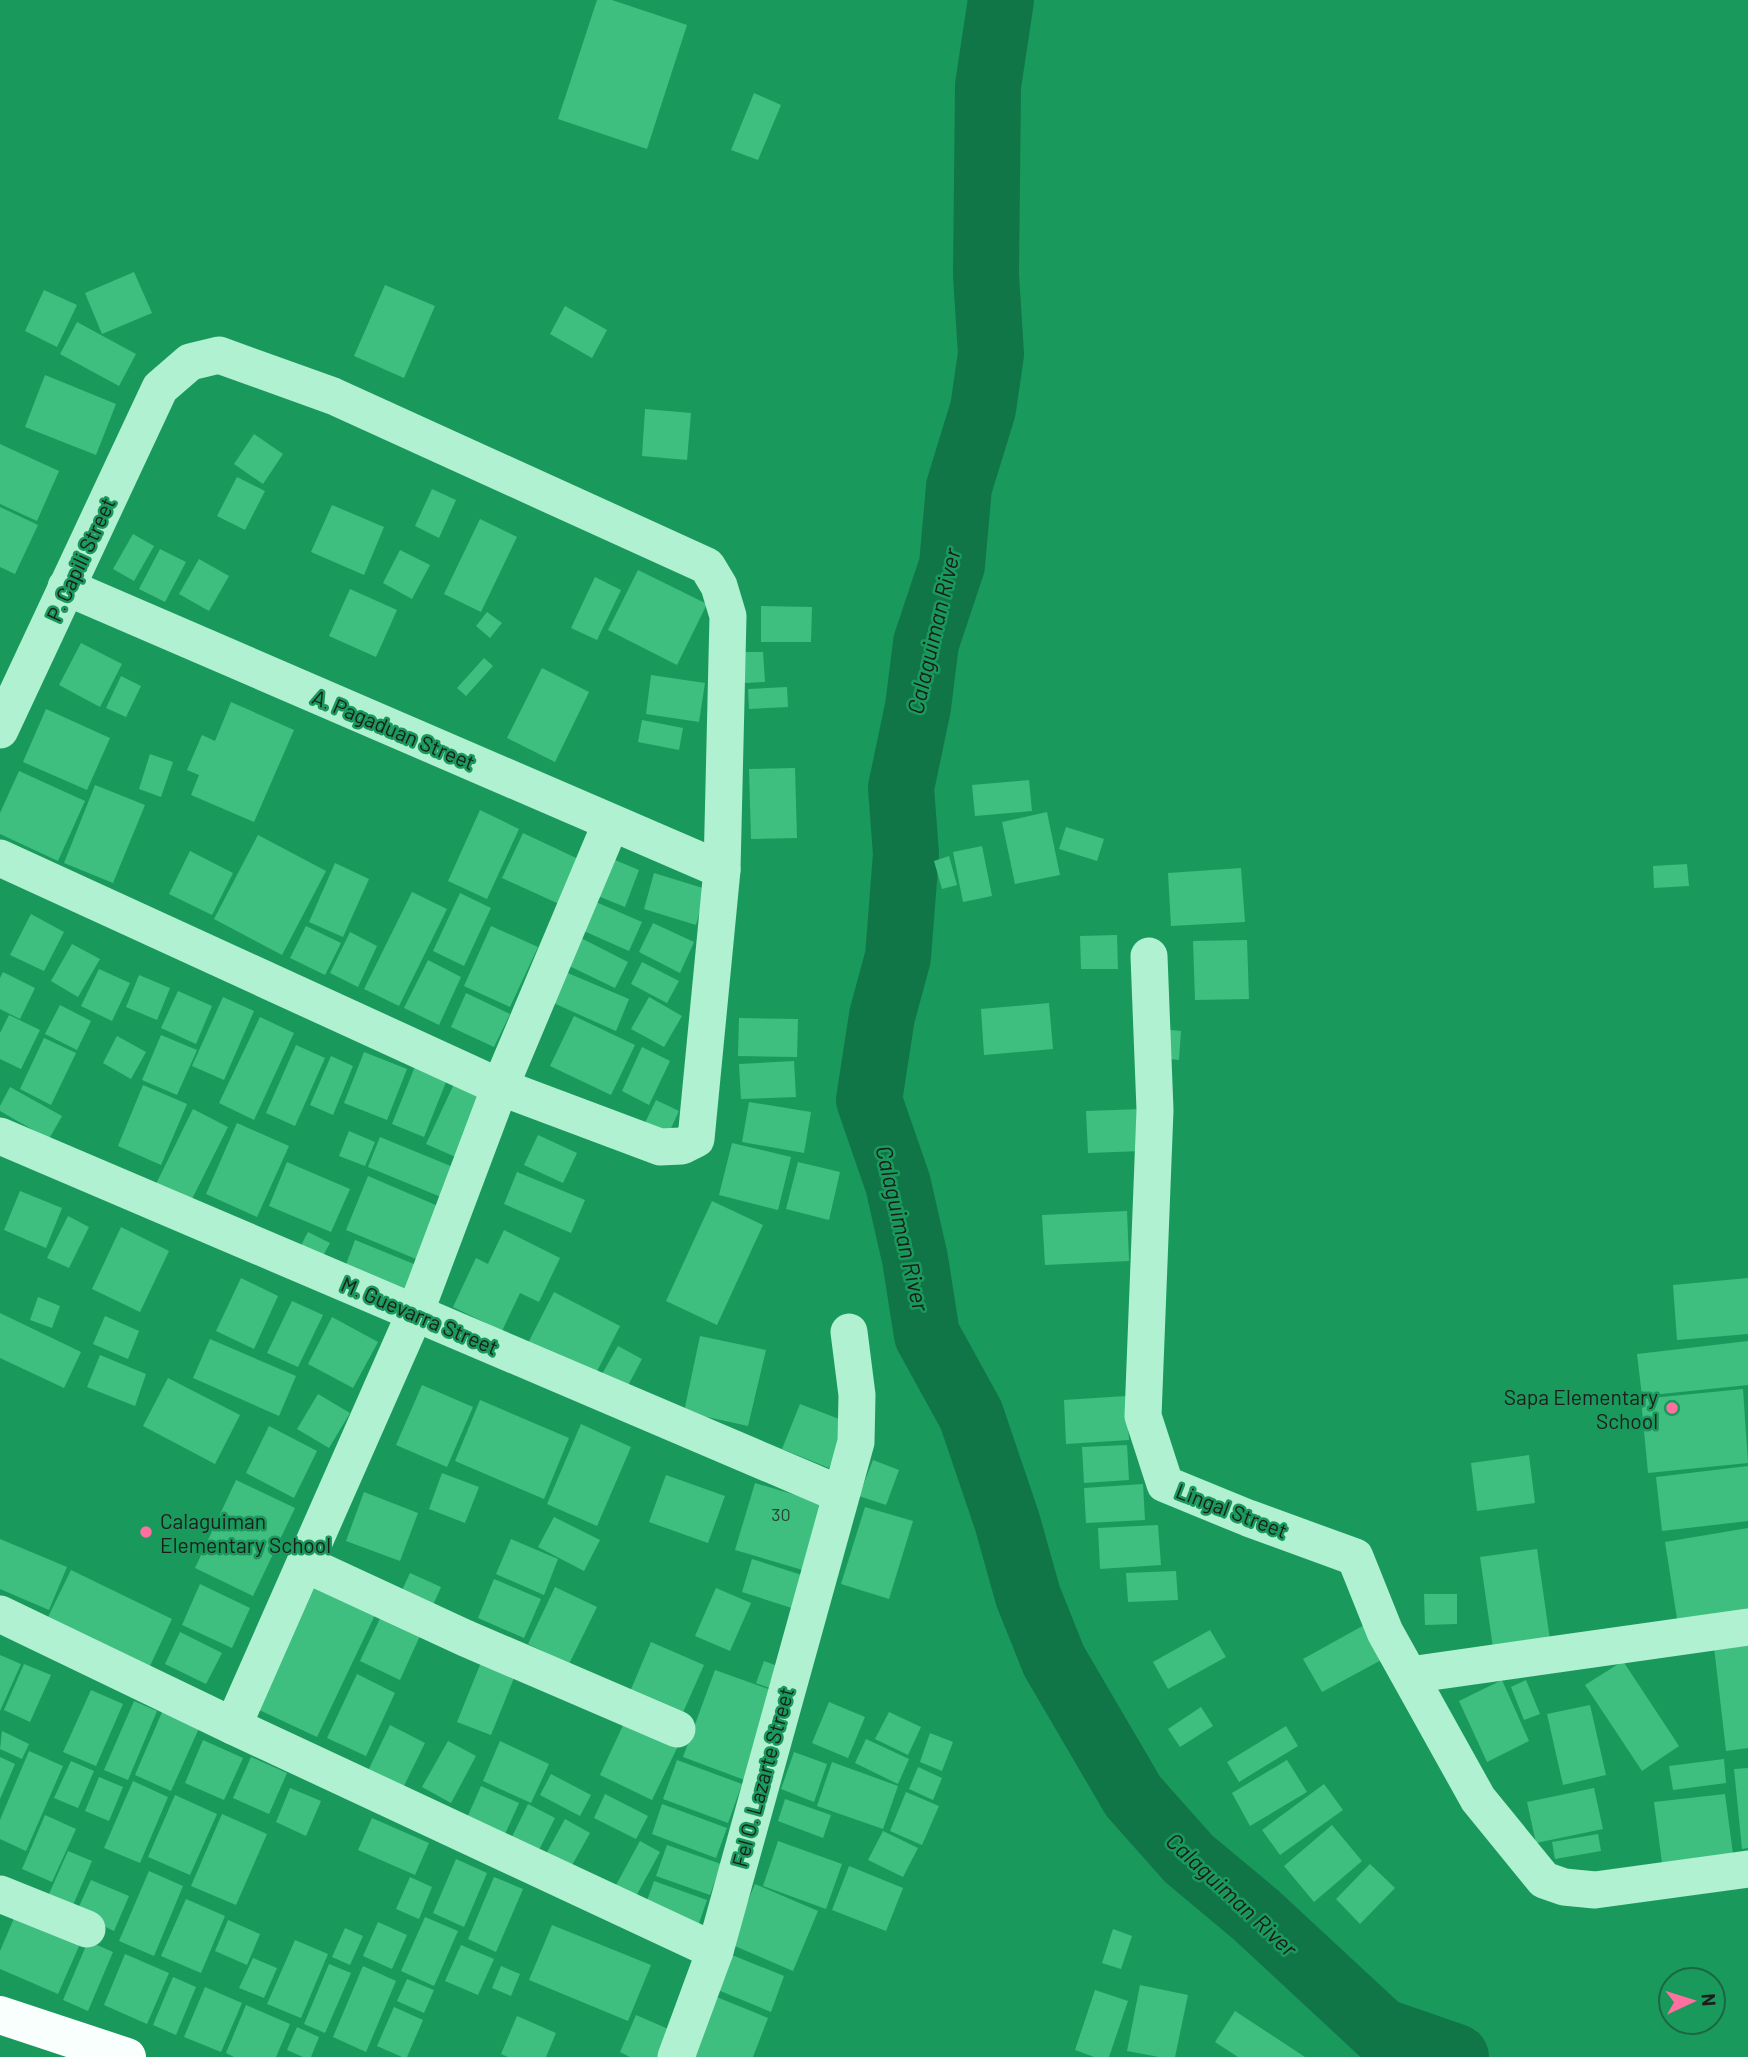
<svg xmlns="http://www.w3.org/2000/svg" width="1748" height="2057" viewBox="0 0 1748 2057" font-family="Barlow,sans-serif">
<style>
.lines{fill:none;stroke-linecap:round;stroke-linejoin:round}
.river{stroke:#117647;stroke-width:66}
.building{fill:#3ebe7f}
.minor{stroke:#aff1d0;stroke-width:37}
.major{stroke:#f9fffc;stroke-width:38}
.poi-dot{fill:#ff6f9f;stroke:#1a995c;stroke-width:2.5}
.labels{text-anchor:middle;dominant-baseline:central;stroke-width:5;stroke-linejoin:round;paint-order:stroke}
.number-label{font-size:18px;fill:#254536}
.street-label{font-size:21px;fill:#1d1d1d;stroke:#1a995c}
.poi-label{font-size:21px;fill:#1d1d1d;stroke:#1a995c;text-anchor:end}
.water-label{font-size:23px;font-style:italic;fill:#1a1c1b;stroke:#1a995c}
</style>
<rect width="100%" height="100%" fill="#1a995c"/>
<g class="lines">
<polyline class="river" points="1001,0 988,86 986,275 991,354 983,409 959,487 952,565 926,643 918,707 901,788 906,854 898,957 882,1016 869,1100 898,1184 915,1259 927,1335 971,1415 1007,1521 1028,1596 1054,1661 1133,1796 1189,1859 1256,1915 1381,2031 1456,2057"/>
</g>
<g class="building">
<polygon points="597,0 612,0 687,25 647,149 558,119"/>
<polygon points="754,93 781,105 758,160 731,150"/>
<polygon points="134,272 152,313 102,334 85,293"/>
<polygon points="385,285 435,306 404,378 354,356"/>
<polygon points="44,290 77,305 57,347 25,331"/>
<polygon points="565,306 607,330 592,358 550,334"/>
<polygon points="77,322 136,354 119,386 60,354"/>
<polygon points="45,375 116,404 96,455 25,427"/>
<polygon points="645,409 691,413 687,460 642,456"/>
<polygon points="254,434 283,454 263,484 234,464"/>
<polygon points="0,444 59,471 37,521 0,504"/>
<polygon points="237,477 265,491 245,530 217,516"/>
<polygon points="432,489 456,500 439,538 415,526"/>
<polygon points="332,505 384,527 364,575 311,552"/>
<polygon points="0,507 38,525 15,574 0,567"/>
<polygon points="480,519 517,537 481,612 444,594"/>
<polygon points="133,534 154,546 134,581 113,569"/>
<polygon points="160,549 186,562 165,602 139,589"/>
<polygon points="400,550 430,565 412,599 383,583"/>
<polygon points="199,559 229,576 209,611 179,594"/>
<polygon points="638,570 707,604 677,665 608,630"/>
<polygon points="595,577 621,590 597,640 571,628"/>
<polygon points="350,589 397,610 376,657 329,636"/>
<polygon points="761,606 812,607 811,642 761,642"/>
<polygon points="487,612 502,623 490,638 476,626"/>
<polygon points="81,643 122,664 100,707 59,685"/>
<polygon points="744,652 763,652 765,682 745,683"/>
<polygon points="484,658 493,666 466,696 457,688"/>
<polygon points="542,668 589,692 555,762 507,738"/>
<polygon points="651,675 705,683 699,722 646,714"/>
<polygon points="121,676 141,686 126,717 106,708"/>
<polygon points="787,687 788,707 749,709 748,689"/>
<polygon points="231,702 294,730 254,822 191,795 199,775 187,770 202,735 215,741"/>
<polygon points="46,709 110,738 87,790 23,762"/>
<polygon points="642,720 683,728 679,750 638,742"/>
<polygon points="150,754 173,762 161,797 139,789"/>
<polygon points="795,768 797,838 751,839 749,769"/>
<polygon points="19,771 85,801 58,861 0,834 0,813"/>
<polygon points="1029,780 1032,811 975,816 972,785"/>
<polygon points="95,785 145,805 113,883 64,863"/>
<polygon points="480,810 519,829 487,899 448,881"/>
<polygon points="1047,812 1060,875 1015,884 1002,822"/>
<polygon points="1066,827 1104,839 1097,861 1059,849"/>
<polygon points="523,833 589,864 568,908 502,878"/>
<polygon points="258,835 326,871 282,955 214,919"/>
<polygon points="982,846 992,896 963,902 953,852"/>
<polygon points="190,851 233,873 212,915 169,894"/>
<polygon points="603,855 639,870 625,907 588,892"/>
<polygon points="949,856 957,885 942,889 934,861"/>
<polygon points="335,863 369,879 343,937 309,922"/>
<polygon points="1687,864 1689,886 1654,888 1653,866"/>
<polygon points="1241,868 1245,922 1171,926 1168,873"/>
<polygon points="654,873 706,889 696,925 644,909"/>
<polygon points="412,892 447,909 399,1006 364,989"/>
<polygon points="460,893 491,908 464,966 433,951"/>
<polygon points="589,899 642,922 629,951 577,928"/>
<polygon points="31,914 64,932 44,971 10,955"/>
<polygon points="653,923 694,942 680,973 639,952"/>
<polygon points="306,926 341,943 325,975 290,958"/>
<polygon points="491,926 538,947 510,1007 464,986"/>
<polygon points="350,932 377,946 358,987 330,973"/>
<polygon points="1117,935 1118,969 1081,969 1080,936"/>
<polygon points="577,936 628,962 615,988 563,963"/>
<polygon points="1247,940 1249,999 1195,1000 1193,941"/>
<polygon points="72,944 100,959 78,997 51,981"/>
<polygon points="428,960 461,977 439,1025 404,1008"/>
<polygon points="642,962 679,981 667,1003 631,984"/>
<polygon points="99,969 130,983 112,1021 81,1006"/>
<polygon points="563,971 629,999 616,1031 549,1001"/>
<polygon points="3,972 35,988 20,1019 0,1009 0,978"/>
<polygon points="139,975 170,988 157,1020 126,1007"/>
<polygon points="178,991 212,1006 196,1044 161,1028"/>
<polygon points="466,993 510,1014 494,1047 451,1027"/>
<polygon points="223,997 254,1011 224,1080 192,1066"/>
<polygon points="649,997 682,1016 664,1047 631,1029"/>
<polygon points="1049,1003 1053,1049 984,1055 981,1009"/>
<polygon points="60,1005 91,1021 77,1050 45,1034"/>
<polygon points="9,1015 40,1030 21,1069 0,1059 0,1033"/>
<polygon points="574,1016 635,1045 611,1095 550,1066"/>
<polygon points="260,1017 294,1033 254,1120 219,1103"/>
<polygon points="739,1018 798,1019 797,1057 738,1056"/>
<polygon points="1162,1029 1181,1031 1179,1060 1159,1058"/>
<polygon points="161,1035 197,1050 177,1095 142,1080"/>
<polygon points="117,1036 146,1052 131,1079 103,1063"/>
<polygon points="44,1038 76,1053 51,1105 20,1089"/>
<polygon points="296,1045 325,1058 295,1126 266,1113"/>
<polygon points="642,1047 670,1061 649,1105 622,1091"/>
<polygon points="364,1052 407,1069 387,1120 344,1103"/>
<polygon points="331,1056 353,1066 333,1115 310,1105"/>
<polygon points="794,1061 796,1097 741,1099 739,1064"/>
<polygon points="416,1064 448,1077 424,1137 392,1124"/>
<polygon points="454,1084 485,1098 458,1158 426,1144"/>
<polygon points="143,1085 187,1104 161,1165 118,1146"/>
<polygon points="10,1087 62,1116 49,1139 0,1111 0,1106"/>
<polygon points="656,1100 679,1111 667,1137 644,1125"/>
<polygon points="749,1102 811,1112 804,1153 742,1142"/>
<polygon points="193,1109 228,1127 191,1201 156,1184"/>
<polygon points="1141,1109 1143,1151 1088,1153 1086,1111"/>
<polygon points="237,1123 289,1146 257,1217 206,1194"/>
<polygon points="349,1131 375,1142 365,1166 339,1156"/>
<polygon points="538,1135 577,1153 563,1183 524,1165"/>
<polygon points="380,1137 453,1167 441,1197 368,1167"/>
<polygon points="732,1143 791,1157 778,1210 719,1195"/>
<polygon points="287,1162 350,1189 331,1232 269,1206"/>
<polygon points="798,1162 840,1172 829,1220 786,1209"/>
<polygon points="517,1172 585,1200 571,1233 504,1204"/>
<polygon points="368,1176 438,1206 416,1259 346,1230"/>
<polygon points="20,1191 62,1208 46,1248 4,1230"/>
<polygon points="712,1201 763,1225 717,1325 666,1301"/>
<polygon points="1127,1211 1129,1261 1045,1265 1042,1215"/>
<polygon points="68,1216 89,1227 69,1268 47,1258"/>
<polygon points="121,1227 169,1251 140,1312 92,1289"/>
<polygon points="504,1230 560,1258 539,1302 520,1293 502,1331 453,1307 476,1258 488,1264"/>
<polygon points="308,1232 330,1243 318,1265 297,1253"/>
<polygon points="355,1240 419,1266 407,1295 344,1270"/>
<polygon points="241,1278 278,1296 254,1349 216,1331"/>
<polygon points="1748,1278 1748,1334 1677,1340 1673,1285"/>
<polygon points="554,1292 620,1326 590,1385 524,1351"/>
<polygon points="38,1297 60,1306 52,1328 30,1320"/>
<polygon points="292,1301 323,1315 298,1367 267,1353"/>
<polygon points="0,1313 81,1352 64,1388 0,1358"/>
<polygon points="105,1316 139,1331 128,1359 93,1344"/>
<polygon points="332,1317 378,1342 353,1388 308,1364"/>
<polygon points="700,1336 766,1350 748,1426 684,1412"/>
<polygon points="210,1339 296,1376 279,1416 193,1378"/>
<polygon points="1748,1341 1748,1385 1642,1396 1637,1354"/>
<polygon points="618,1346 642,1359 623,1395 598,1381"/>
<polygon points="100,1355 146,1374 135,1406 87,1387"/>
<polygon points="168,1378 240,1415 215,1464 143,1426"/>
<polygon points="422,1385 473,1407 447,1467 396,1445"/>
<polygon points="1743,1389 1748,1463 1648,1473 1641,1399"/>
<polygon points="318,1394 350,1413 329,1448 297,1429"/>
<polygon points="1126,1396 1129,1440 1066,1444 1064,1400"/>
<polygon points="480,1400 569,1438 544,1499 455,1461"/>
<polygon points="800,1404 847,1422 829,1468 782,1449"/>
<polygon points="581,1424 631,1447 597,1526 547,1504"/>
<polygon points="269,1426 317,1451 294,1498 246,1473"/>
<polygon points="1127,1445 1129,1480 1084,1483 1082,1447"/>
<polygon points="1529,1455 1535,1503 1477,1511 1471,1463"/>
<polygon points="873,1460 899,1470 886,1505 859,1496"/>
<polygon points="1748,1466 1748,1521 1662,1531 1656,1477"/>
<polygon points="442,1473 479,1487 465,1523 429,1509"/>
<polygon points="666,1475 725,1496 708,1543 649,1522"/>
<polygon points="236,1480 295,1508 253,1596 195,1568"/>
<polygon points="755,1483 826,1504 806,1571 735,1550"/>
<polygon points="1143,1484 1145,1520 1086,1523 1084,1488"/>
<polygon points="364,1492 418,1513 400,1561 346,1541"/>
<polygon points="865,1507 913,1521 889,1599 841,1584"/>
<polygon points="554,1517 600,1540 584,1571 538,1547"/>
<polygon points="1158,1525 1161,1565 1100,1569 1098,1528"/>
<polygon points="1748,1528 1748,1614 1678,1625 1665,1542"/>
<polygon points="0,1539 67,1567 49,1610 0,1589"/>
<polygon points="511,1539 558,1559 544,1595 496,1574"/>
<polygon points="1537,1549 1551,1647 1494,1655 1480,1557"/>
<polygon points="752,1559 808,1577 798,1610 742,1592"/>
<polygon points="71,1570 172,1619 149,1668 47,1619"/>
<polygon points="1176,1571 1178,1600 1128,1602 1126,1573"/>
<polygon points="410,1573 441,1587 429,1614 398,1599"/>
<polygon points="494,1579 541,1599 524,1638 478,1618"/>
<polygon points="200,1584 250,1608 232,1648 182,1625"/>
<polygon points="313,1585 375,1615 317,1737 255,1708"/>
<polygon points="555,1587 597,1607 569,1664 528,1644"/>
<polygon points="716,1588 751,1603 730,1651 695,1636"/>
<polygon points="1424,1594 1457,1594 1457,1624 1425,1625"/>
<polygon points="384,1610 423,1629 400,1680 360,1661"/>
<polygon points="1366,1624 1385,1658 1322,1692 1303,1659"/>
<polygon points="1210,1630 1226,1657 1168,1689 1153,1662"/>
<polygon points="180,1632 222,1653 206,1684 165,1664"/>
<polygon points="651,1642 704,1665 681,1717 629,1694"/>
<polygon points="1748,1643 1748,1748 1726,1751 1714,1647"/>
<polygon points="0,1655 21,1664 0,1711"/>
<polygon points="482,1660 516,1673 491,1735 457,1722"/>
<polygon points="764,1661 786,1669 778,1691 756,1683"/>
<polygon points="1623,1661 1679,1746 1642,1771 1585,1685"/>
<polygon points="24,1664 51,1675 30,1722 4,1710"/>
<polygon points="715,1670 782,1694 750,1782 683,1757"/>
<polygon points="357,1674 395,1693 366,1756 327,1738"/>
<polygon points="1502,1680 1529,1741 1487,1762 1459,1701"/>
<polygon points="1526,1680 1540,1714 1524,1720 1511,1687"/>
<polygon points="91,1690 123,1704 96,1766 63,1752"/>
<polygon points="134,1701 157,1711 128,1780 104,1770"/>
<polygon points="829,1702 865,1717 848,1758 812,1743"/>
<polygon points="1590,1705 1606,1775 1563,1785 1547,1714"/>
<polygon points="1201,1707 1213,1726 1180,1747 1168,1729"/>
<polygon points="163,1710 200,1726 171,1791 135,1775"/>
<polygon points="889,1712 921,1727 908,1755 875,1739"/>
<polygon points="625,1721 678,1746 652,1800 600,1775"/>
<polygon points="390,1725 425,1743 401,1792 366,1775"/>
<polygon points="1286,1726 1298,1746 1239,1782 1227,1762"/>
<polygon points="2,1731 29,1744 22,1759 0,1749"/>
<polygon points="930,1733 953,1742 942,1771 920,1762"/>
<polygon points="866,1739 909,1759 898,1784 855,1763"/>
<polygon points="203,1740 243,1758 224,1800 185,1783"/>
<polygon points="448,1741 476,1756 451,1803 422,1787"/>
<polygon points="500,1741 549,1764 531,1803 483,1781"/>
<polygon points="29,1751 63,1766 26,1851 0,1839 0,1820"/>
<polygon points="794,1752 827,1764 814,1802 781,1789"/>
<polygon points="0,1757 15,1764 0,1799"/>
<polygon points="251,1757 287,1773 269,1814 233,1798"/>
<polygon points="1724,1759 1726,1783 1673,1790 1669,1766"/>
<polygon points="677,1760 742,1784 728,1823 663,1799"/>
<polygon points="1287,1760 1307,1792 1250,1826 1232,1793"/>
<polygon points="71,1761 94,1771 78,1808 54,1798"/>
<polygon points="832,1762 898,1786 883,1829 817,1806"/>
<polygon points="918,1767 942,1778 933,1800 909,1789"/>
<polygon points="1748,1768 1748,1848 1742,1849 1734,1769"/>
<polygon points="551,1774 591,1795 580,1816 540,1795"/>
<polygon points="99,1777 123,1787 109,1821 85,1811"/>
<polygon points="133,1781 168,1797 140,1863 104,1848"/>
<polygon points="1324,1784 1343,1810 1280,1855 1262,1830"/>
<polygon points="481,1786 519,1803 501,1843 463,1827"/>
<polygon points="290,1788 321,1801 306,1836 276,1822"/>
<polygon points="1594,1788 1603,1829 1536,1843 1527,1802"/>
<polygon points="906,1792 939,1806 922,1845 890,1831"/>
<polygon points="605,1794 648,1816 636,1839 594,1818"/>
<polygon points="1725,1794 1733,1854 1662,1863 1654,1802"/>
<polygon points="175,1795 217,1814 190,1875 148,1857"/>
<polygon points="785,1799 831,1815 823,1838 778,1821"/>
<polygon points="528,1804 555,1818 534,1860 507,1847"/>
<polygon points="662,1804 727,1828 716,1858 652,1834"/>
<polygon points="222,1814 267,1834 236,1905 191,1886"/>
<polygon points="45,1815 76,1829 52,1882 22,1869"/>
<polygon points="372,1818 429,1843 415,1875 358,1850"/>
<polygon points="565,1819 590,1833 571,1867 546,1854"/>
<polygon points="1332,1825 1362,1861 1314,1902 1284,1866"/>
<polygon points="883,1831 918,1848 903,1877 868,1860"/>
<polygon points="1598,1834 1601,1851 1555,1859 1552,1842"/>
<polygon points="640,1841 660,1852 629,1909 609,1898"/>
<polygon points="778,1841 842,1864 826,1909 763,1886"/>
<polygon points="667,1845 721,1864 710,1895 656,1876"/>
<polygon points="68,1851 92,1861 73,1905 49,1894"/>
<polygon points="456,1859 487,1873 464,1927 433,1913"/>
<polygon points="1370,1864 1395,1888 1360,1924 1336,1899"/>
<polygon points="849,1866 903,1888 886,1931 832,1910"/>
<polygon points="149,1871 183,1886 154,1956 119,1941"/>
<polygon points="410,1877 432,1887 419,1919 396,1909"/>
<polygon points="494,1877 523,1889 496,1952 468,1939"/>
<polygon points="91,1880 129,1896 114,1931 76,1913"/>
<polygon points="654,1881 707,1900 696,1932 643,1912"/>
<polygon points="755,1884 818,1911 793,1971 730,1944"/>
<polygon points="186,1899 225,1916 201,1973 161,1956"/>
<polygon points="18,1909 83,1937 58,1994 0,1969 0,1951"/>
<polygon points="425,1917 458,1931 434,1986 401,1971"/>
<polygon points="228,1920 260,1934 247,1965 215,1951"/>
<polygon points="378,1922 407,1935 392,1969 363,1956"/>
<polygon points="552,1925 651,1965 628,2021 529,1980"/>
<polygon points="345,1928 363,1936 350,1965 332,1957"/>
<polygon points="1113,1929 1132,1936 1121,1969 1102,1963"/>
<polygon points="295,1940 328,1954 301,2018 267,2004"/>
<polygon points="88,1941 113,1952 88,2011 63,2000"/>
<polygon points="461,1945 494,1959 478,1995 445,1981"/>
<polygon points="125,1954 169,1973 147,2024 104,2005"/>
<polygon points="732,1955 784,1976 771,2012 718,1990"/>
<polygon points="253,1958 277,1968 264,1998 239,1988"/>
<polygon points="329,1964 351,1973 325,2033 304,2024"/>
<polygon points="363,1966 396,1981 366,2052 333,2037"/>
<polygon points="501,1966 520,1974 511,1996 492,1988"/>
<polygon points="173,1977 196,1987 176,2035 153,2025"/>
<polygon points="407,1979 434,1990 424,2013 397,2001"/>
<polygon points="1140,1985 1188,1995 1175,2057 1159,2057 1127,2051"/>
<polygon points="205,1987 242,2003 221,2052 184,2037"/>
<polygon points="1095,1990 1128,2001 1109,2057 1094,2057 1075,2050"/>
<polygon points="714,1996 768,2018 753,2057 690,2057"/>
<polygon points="246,2005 290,2024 276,2057 234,2057 226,2053"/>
<polygon points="394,2007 423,2020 407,2057 402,2057 377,2046"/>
<polygon points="1235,2011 1305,2057 1238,2057 1215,2042"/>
<polygon points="636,2015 673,2031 663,2057 630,2057 620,2052"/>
<polygon points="517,2016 556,2033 546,2057 508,2057 501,2054"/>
<polygon points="297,2027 319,2037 311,2057 303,2057 287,2050"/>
</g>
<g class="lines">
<g class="minor">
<polyline points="66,587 722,870"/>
<polyline points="0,730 160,388 190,362 219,355 333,396 707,566 719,586 728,616 722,870 696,1139 682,1146 660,1147 500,1087 0,858"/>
<polyline points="1149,956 1155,1110 1143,1416 1165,1484 1248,1518 1355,1557 1385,1632 1478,1799 1544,1880 1564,1887 1595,1890 1748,1869"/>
<polyline points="0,1136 840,1494"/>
<polyline points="305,1564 465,1638 677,1729"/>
<polyline points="0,1614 233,1726 715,1951"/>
<polyline points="1410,1675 1748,1627"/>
<polyline points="233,1726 415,1313 500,1087 611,823"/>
<polyline points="0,1894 87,1929"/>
<polyline points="676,2057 715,1951 856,1442 857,1395 849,1332"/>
</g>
<polyline class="major" points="0,2015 127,2057"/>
</g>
<g class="poi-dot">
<circle cx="1672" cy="1408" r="7"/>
<circle cx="146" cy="1532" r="7"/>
</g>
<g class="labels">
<g class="number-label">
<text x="781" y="1514">30</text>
</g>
<g class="street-label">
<text transform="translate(80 559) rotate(-65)">P. Capili Street</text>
<text transform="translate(394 729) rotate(23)">A. Pagaduan Street</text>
<text transform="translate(420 1315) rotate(23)">M. Guevarra Street</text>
<text transform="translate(1232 1510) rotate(21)">Lingal Street</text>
<text transform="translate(762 1777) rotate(-75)">Fel O. Lazarte Street</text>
</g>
<g class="poi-label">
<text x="1658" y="1396">Sapa Elementary<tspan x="1658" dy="24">School</tspan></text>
<text x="160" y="1520" text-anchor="start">Calaguiman<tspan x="160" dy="24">Elementary School</tspan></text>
</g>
<g class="water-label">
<text transform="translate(933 631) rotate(-77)">Calaguiman River</text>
<text transform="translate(903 1228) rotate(77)">Calaguiman River</text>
<text transform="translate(1232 1894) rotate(43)">Calaguiman River</text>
</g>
</g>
<g transform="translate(1692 2001) rotate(86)"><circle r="33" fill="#1a995c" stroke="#1b6743" stroke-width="2"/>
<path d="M0-5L12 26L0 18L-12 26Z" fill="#ff6f9f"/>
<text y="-10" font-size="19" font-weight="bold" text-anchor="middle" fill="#1d1d1d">N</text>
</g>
</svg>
